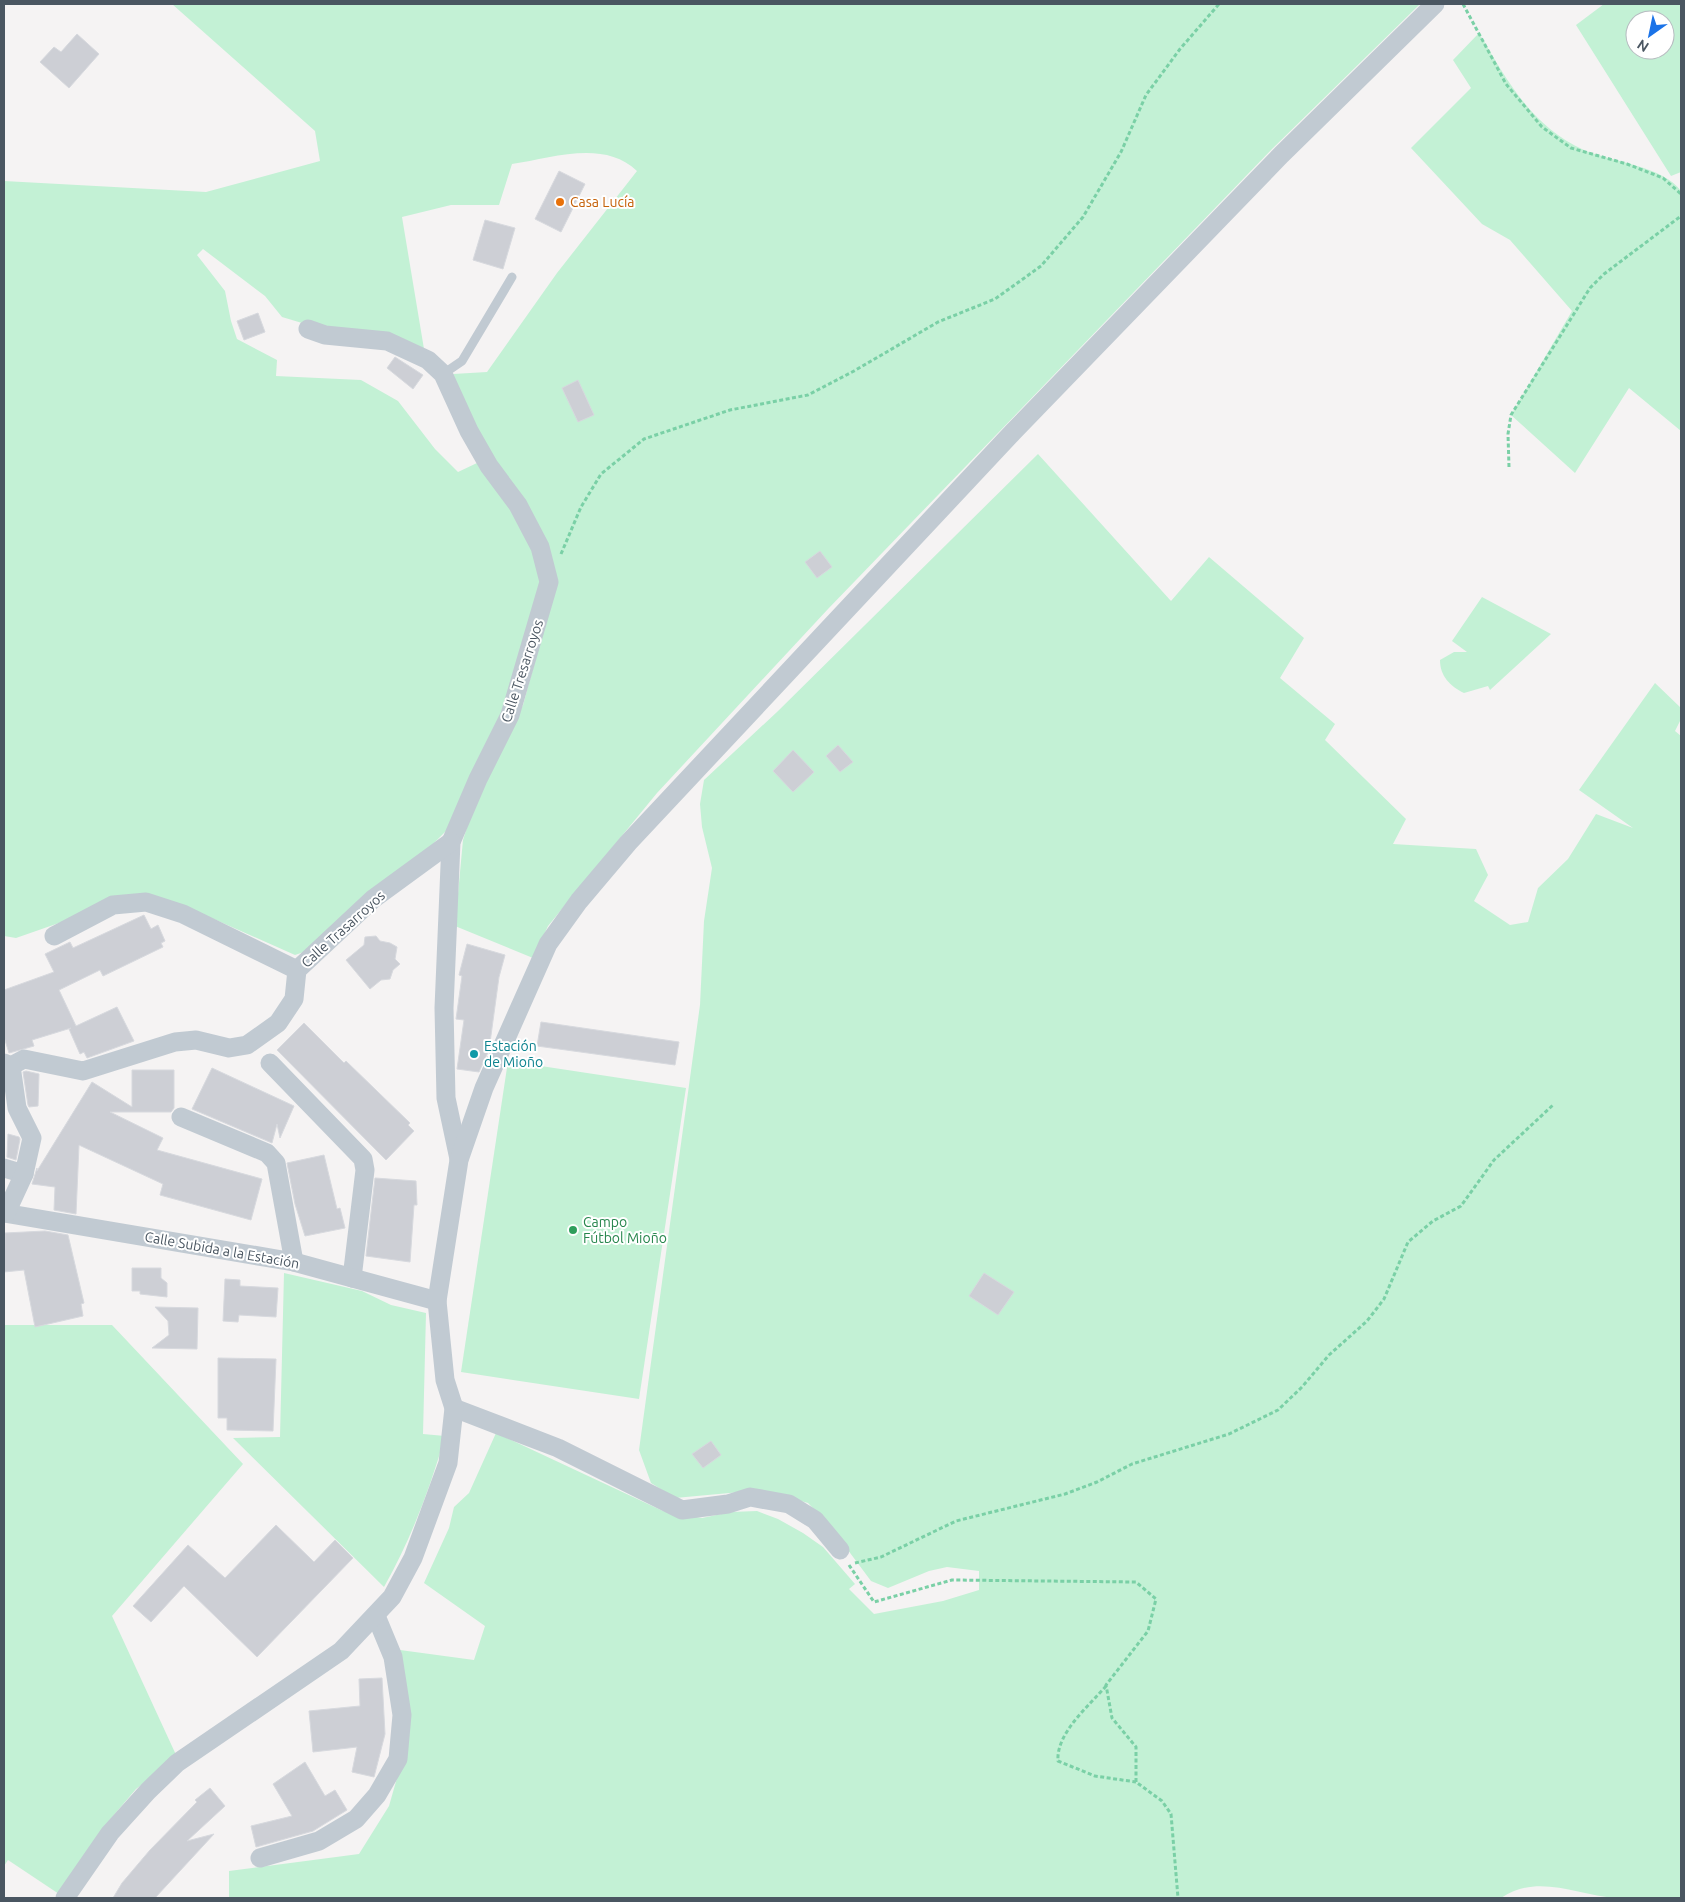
<svg xmlns="http://www.w3.org/2000/svg" width="1685" height="1902" viewBox="0 0 1685 1902" font-family="Ubuntu,sans-serif">
<style>
.green{fill:#c3f1d5;fill-rule:evenodd}
.building{fill:#cdcfd5;stroke:#d7d9de}
.lines{fill:none;stroke-linecap:round;stroke-linejoin:round}
.path{stroke:#7ad0a6;stroke-width:3;stroke-dasharray:4 2.5;stroke-linecap:butt}
.lane{stroke:#c1cad2;stroke-width:9}
.street{stroke:#c1cad2;stroke-width:19}
.food-dot{fill:#e8710a;stroke:#fff;stroke-width:2}
.culture-dot{fill:#0f9aa8;stroke:#fff;stroke-width:2}
.leisure-dot{fill:#2e9e5b;stroke:#fff;stroke-width:2}
.labels{text-anchor:middle;dominant-baseline:central;stroke-width:4;stroke-linejoin:round;paint-order:stroke}
.food-label{font-size:14px;fill:#c56008;stroke:#fff;text-anchor:start}
.street-label{font-size:14px;fill:#4a5661;stroke:#fff}
.culture-label{font-size:14px;fill:#0d838f;stroke:#fff;text-anchor:start}
.leisure-label{font-size:14px;fill:#27864d;stroke:#fff;text-anchor:start}
</style>
<rect width="100%" height="100%" fill="#f5f3f3"/>
<g class="green">
<path d="M172 4H1420L1273 148 828 609 657 793 548 926 533 958 455 926 463 840 475 802 523 705 554 592 546 550 538 529 518 495 480 440 455 389 453 374 487 372 557 273 637 171C604 139 552 158 512 164L499 205H451L402 217 425 355 396 337 354 335 332 332 282 317 265 296 203 249 197 255 225 291 231 321 237 339 277 360 276 376 361 380 398 401 435 449 458 472 477 463 500 490 527 532 542 579 535 620 505 713 447 830 414 863 307 951 295 955 216 920 142 894 16 938 4 936V181L206 192 320 161 315 131Z"/>
<path d="M1604 4H1681V172L1671 176 1576 25ZM1635 20H1665V50H1635Z"/>
<path d="M1479 33C1507 80 1531 126 1584 150 1612 162 1663 166 1681 191V431L1629 388 1575 473 1511 415 1572 311 1510 240 1482 224 1411 148 1471 88 1453 60Z"/>
<path d="M1038 454 1171 601 1209 557 1304 638 1280 678 1335 724 1325 740 1406 819 1393 844 1476 849 1488 875 1474 901 1510 925 1528 922 1538 888 1568 859 1596 814 1633 828 1579 790 1655 683 1681 708V719L1675 731 1681 736V1898C1660 1898 1638 1900 1616 1898 1577 1895 1537 1873 1501 1898H229V1871L359 1854 389 1806 409 1736 400 1650 474 1660 485 1626 424 1583 449 1528 454 1507 469 1493 496 1433 663 1511 702 1518 731 1512 757 1511 778 1519 803 1533 823 1547 855 1584 849 1589 874 1614 943 1601 979 1590V1571L947 1567 929 1571 888 1588 871 1581 830 1526 808 1503 762 1490 675 1498 651 1483 639 1450 700 1005 704 921 712 868 702 827 700 804 704 780 777 712Z"/>
<path d="M1482 597 1551 634 1490 690 1488 686 1464 693C1450 686 1440 676 1440 660L1454 652H1467L1452 641Z"/>
<polygon points="508,1061 686,1088 639,1399 461,1372"/>
<path d="M284 1273 362 1291 391 1305 426 1313 423 1434 445 1436C430 1489 411 1539 384 1587L233 1438 280 1437Z"/>
<polygon points="4,1325 112,1325 243,1464 112,1616 177,1757 136,1789 107,1823 59,1894 8,1860 4,1866"/>
</g>
<g class="building">
<polygon points="77,34 99,54 69,88 40,62 54,47 61,52"/>
<polygon points="559,171 585,184 561,232 535,219"/>
<polygon points="485,220 515,228 503,269 473,260"/>
<polygon points="258,313 265,332 244,340 237,321"/>
<polygon points="395,357 423,375 413,389 387,368"/>
<polygon points="578,380 594,415 578,422 562,388"/>
<polygon points="820,551 832,567 817,578 805,562"/>
<polygon points="838,745 853,762 840,772 826,756"/>
<polygon points="793,750 814,772 793,792 773,771"/>
<polygon points="144,915 151,929 158,925 165,941 161,943 163,947 103,976 100,970 59,990 76,1026 117,1007 134,1041 87,1058 84,1052 80,1054 69,1029 71,1028 32,1040 34,1046 9,1053 4,1037 4,990 54,972 45,954 70,942 73,948"/>
<polygon points="376,936 380,941 390,943 397,947 395,959 400,964 393,970 390,979 381,980 370,989 346,960 364,945 365,937"/>
<polygon points="467,944 505,955 499,977 489,1050 479,1072 457,1069 464,1020 456,1019 462,976 459,975"/>
<polygon points="541,1022 679,1042 675,1065 537,1046"/>
<polygon points="304,1023 344,1063 346,1061 410,1123 408,1125 414,1131 386,1160 277,1050"/>
<polygon points="212,1068 294,1106 280,1138 277,1124 272,1143 192,1109"/>
<polygon points="132,1070 174,1070 174,1108 171,1112 110,1112 163,1138 157,1150 262,1179 251,1220 160,1195 163,1184 79,1145 76,1214 54,1210 55,1187 32,1184 37,1168 37,1171 92,1082 132,1107"/>
<polygon points="26,1071 39,1074 38,1106 29,1107 28,1105 23,1072"/>
<polygon points="8,1134 19,1137 20,1139 16,1160 7,1157"/>
<polygon points="324,1155 337,1209 340,1208 345,1228 305,1236 295,1204 287,1163"/>
<polygon points="375,1178 416,1181 417,1205 414,1205 410,1262 366,1256"/>
<polygon points="45,1231 68,1235 84,1303 81,1304 83,1316 35,1327 24,1270 4,1272 5,1233"/>
<polygon points="132,1268 161,1268 161,1278 167,1283 167,1297 140,1294 140,1291 132,1291"/>
<polygon points="984,1273 1014,1292 998,1315 969,1296"/>
<polygon points="225,1279 240,1280 240,1286 278,1288 276,1317 239,1315 238,1322 223,1321"/>
<polygon points="155,1307 198,1308 197,1349 152,1348 169,1335 168,1321"/>
<polygon points="218,1358 276,1359 273,1431 227,1430 227,1418 218,1418"/>
<polygon points="711,1441 721,1455 703,1468 692,1454"/>
<polygon points="276,1525 314,1562 335,1540 353,1558 257,1657 184,1586 151,1622 133,1606 188,1545 225,1578"/>
<polygon points="382,1678 385,1734 374,1777 352,1772 357,1747 313,1752 309,1711 360,1706 359,1679"/>
<polygon points="305,1762 325,1796 335,1790 347,1810 313,1831 256,1847 251,1826 292,1816 273,1784"/>
<polygon points="210,1788 225,1806 187,1841 214,1834 155,1898 113,1898 122,1883 150,1850 197,1802 195,1800"/>
</g>
<g class="lines">
<g class="path">
<polyline points="1463,4 1506,84 1542,127 1571,148 1627,164 1663,178 1681,194"/>
<polyline points="1509,467 1508,434 1511,415 1590,288 1604,274 1681,216"/>
<polyline points="561,554 581,507 601,474 644,439 730,410 808,395 854,371 938,322 995,299 1041,266 1083,217 1121,152 1146,95 1180,49 1219,4"/>
<polyline points="855,1563 881,1557 956,1521 1065,1494 1097,1482 1132,1464 1229,1434 1278,1410 1302,1387 1329,1355 1367,1321 1384,1299 1408,1242 1433,1221 1461,1206 1494,1160 1553,1105"/>
<polyline points="849,1565 874,1602 952,1580 1136,1582 1156,1599 1148,1631 1106,1685 1112,1718 1136,1747 1136,1782 1162,1801 1171,1814 1178,1898"/>
<path d="M1106 1686C1089 1706 1056 1733 1058 1761L1095 1776 1136 1782"/>
</g>
<polyline class="lane" points="443,374 462,361 512,277"/>
<g class="street">
<polyline points="308,329 325,335 387,341 428,360 443,374 469,431 489,466 518,505 540,547 549,582 510,715 478,779 451,842 444,1008 446,1098 459,1159"/>
<polyline points="54,936 113,905 146,902 183,914 297,970"/>
<polyline points="4,1063 11,1066 24,1059 83,1071 175,1042 196,1040 229,1048 247,1045 278,1023 294,999 297,970 373,899 451,842"/>
<polyline points="270,1063 363,1159 365,1170 352,1278"/>
<polyline points="181,1117 267,1153 276,1163 294,1262"/>
<polyline points="4,1168 24,1174"/>
<polyline points="4,1213 294,1262 437,1301"/>
<polyline points="6,1213 24,1174 32,1138 17,1108 11,1066"/>
<polyline points="454,1408 558,1448 682,1510 728,1504 750,1497 789,1504 815,1520 840,1550"/>
<polyline points="260,1858 319,1841 356,1819 377,1795 398,1759 402,1715 393,1657 376,1616"/>
<polyline points="65,1898 110,1833 148,1791 177,1763 341,1651 392,1597 413,1558 448,1463 454,1408 445,1380 437,1301 459,1160 484,1088 548,944 579,901 628,843 1013,432 1281,155 1435,4"/>
</g>
</g>
<circle class="food-dot" cx="560" cy="202" r="5"/>
<circle class="culture-dot" cx="474" cy="1054" r="5"/>
<circle class="leisure-dot" cx="573" cy="1230" r="5"/>
<g class="labels">
<g class="food-label">
<text x="570" y="202">Casa Lucía</text>
</g>
<g class="street-label">
<text transform="translate(522 671) rotate(-72)">Calle Tresarroyos</text>
<text transform="translate(343 929) rotate(-42)">Calle Trasarroyos</text>
<text transform="translate(222 1250) rotate(10)">Calle Subida a la Estación</text>
</g>
<g class="culture-label">
<text x="484" y="1046">Estación<tspan x="484" dy="16">de Mioño</tspan></text>
</g>
<g class="leisure-label">
<text x="583" y="1222">Campo<tspan x="583" dy="16">Fútbol Mioño</tspan></text>
</g>
</g>
<rect width="1685" height="1902" fill="none" stroke="#4a5661" stroke-width="10"/>
<g transform="translate(1650 35) rotate(213)"><circle r="24" fill="#ffffff" stroke="#b7bbc0"/>
<path d="M0-4L9 19L0 12L-9 19Z" fill="#1a73e8"/>
<text y="-8" font-size="14" font-weight="bold" text-anchor="middle" fill="#4a5661">N</text>
</g>
</svg>
